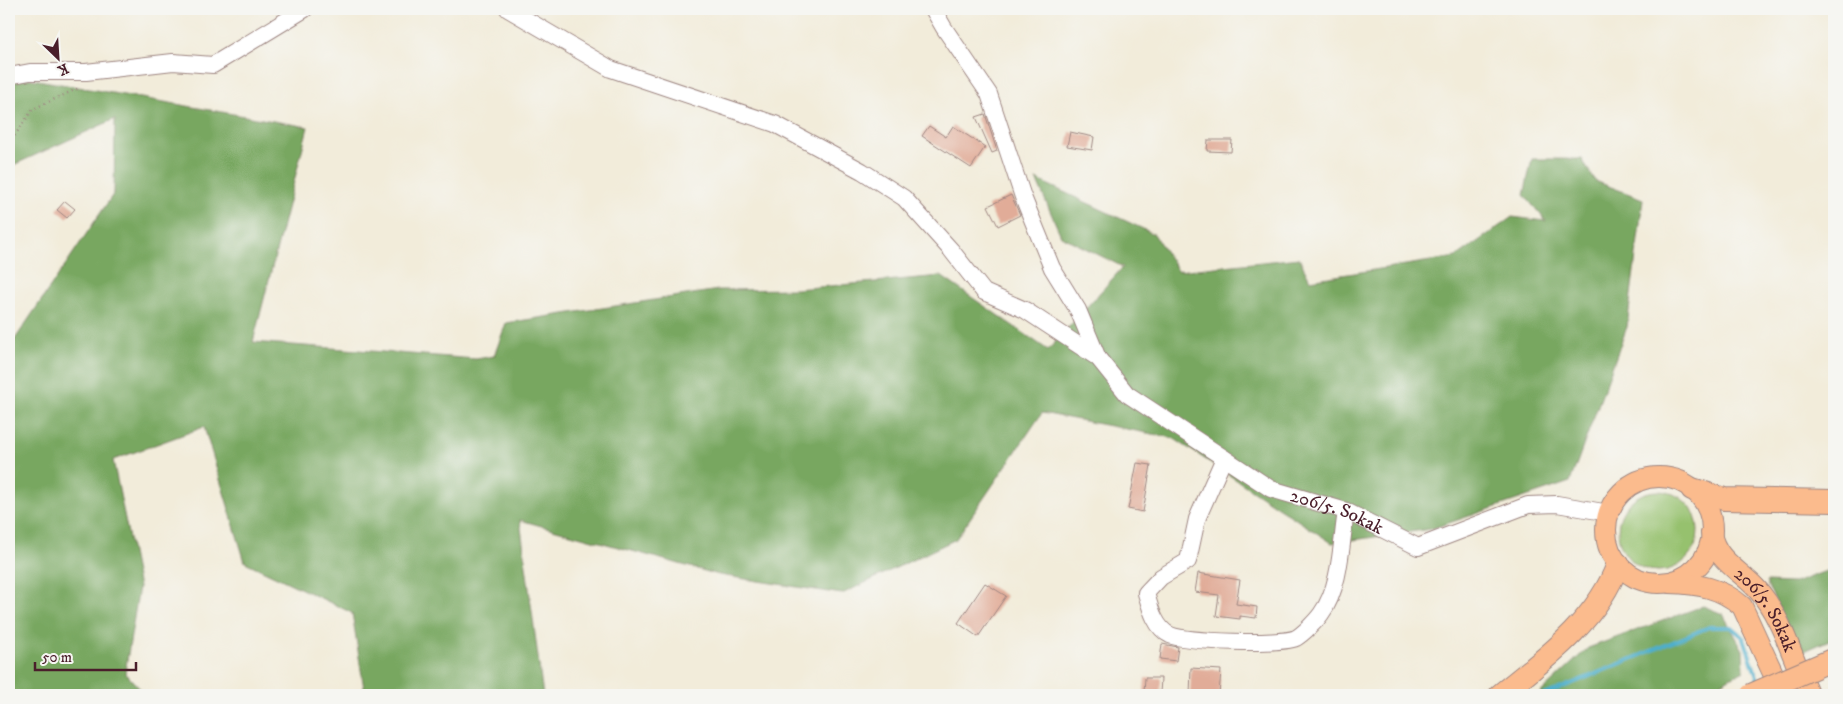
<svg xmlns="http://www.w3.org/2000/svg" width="1843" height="704" viewBox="0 0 1843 704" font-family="'IM FELL DW Pica',serif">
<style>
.green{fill:#96c16e;stroke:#70704c}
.forest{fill:#78a761;stroke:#616346}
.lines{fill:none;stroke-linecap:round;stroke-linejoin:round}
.stream{stroke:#4dafcc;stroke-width:4}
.building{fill:#e1ac98}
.minor-casing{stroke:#9e8682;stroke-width:18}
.major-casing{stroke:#9e8682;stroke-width:22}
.highway-casing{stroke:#9e8682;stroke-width:24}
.path{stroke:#9e8682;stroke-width:2.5;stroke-dasharray:1 4;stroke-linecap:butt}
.minor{stroke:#fff;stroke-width:16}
.major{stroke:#fbbb8d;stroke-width:20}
.highway{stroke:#fbbb8d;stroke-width:22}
.highway-bridge-casing{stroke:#9e8682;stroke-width:24;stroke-linecap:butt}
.highway-bridge{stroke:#fbbb8d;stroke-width:22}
.labels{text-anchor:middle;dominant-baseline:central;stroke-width:4;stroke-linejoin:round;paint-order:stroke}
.street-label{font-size:19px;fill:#4a1f2b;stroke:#f6f6f2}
</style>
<rect width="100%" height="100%" fill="#f6f6f2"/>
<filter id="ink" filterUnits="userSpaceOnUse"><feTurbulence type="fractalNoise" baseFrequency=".02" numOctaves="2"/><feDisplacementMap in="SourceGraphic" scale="10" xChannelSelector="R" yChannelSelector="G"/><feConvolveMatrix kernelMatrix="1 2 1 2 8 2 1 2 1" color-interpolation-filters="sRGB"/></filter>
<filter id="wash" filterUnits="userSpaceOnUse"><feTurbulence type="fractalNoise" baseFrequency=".0096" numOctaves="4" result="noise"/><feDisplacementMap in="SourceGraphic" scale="20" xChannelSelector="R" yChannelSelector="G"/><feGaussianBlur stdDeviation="1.12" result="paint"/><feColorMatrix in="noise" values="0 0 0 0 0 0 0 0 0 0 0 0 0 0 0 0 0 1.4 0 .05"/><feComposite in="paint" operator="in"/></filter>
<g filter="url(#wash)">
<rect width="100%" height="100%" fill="#f2ecda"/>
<circle class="green" cx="1658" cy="531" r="40"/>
<g class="forest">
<polygon points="9,75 308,127 253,342 476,359 494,356 506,323 718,290 796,289 941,276 1048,350 1123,267 1061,236 1036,179 1154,234 1178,271 1299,258 1310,280 1456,257 1512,217 1546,221 1524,195 1532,159 1582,159 1595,181 1643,199 1627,327 1570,482 1431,529 1332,543 1173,438 1042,413 956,539 842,594 719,575 520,520 543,695 365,695 352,613 245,562 204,427 113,460 139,587 125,673 146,695 9,695 9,348 114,193 115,119 9,167"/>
<polygon points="1834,568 1834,638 1800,653 1766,582 1794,583"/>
<polygon points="1703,606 1723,614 1743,650 1744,670 1710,689 1692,695 1538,695 1588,648"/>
</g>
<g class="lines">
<polyline class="stream" points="1544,695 1709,627 1731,627 1744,638 1759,683"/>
</g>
<g id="blocks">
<g class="building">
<polygon points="985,114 997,151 992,153 976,117"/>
<polygon points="929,126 946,137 953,126 985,147 971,168 922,136"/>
<polygon points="1070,132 1094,137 1092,150 1067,146"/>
<polygon points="1208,140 1232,140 1231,152 1207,151"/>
<polygon points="1011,195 1020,215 998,226 988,206"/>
<polygon points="65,201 75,209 67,218 57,210"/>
<polygon points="1137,463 1151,465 1143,512 1128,509"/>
<polygon points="1198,573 1240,580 1236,604 1257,607 1256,618 1240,616 1240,619 1216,616 1219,595 1195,592"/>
<polygon points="985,583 1006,596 978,637 958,623"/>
<polygon points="1162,644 1178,647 1176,661 1160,659"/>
<polygon points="1191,668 1221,670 1219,695 1190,695"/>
<polygon points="1145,678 1161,678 1160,694 1144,693"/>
</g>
</g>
</g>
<g filter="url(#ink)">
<use href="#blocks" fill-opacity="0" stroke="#9e8682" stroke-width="1"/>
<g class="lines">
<defs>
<g id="minor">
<path id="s1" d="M508 9 611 69 775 124 862 171 904 198 951 250 984 292 1025 310 1098 358 1127 394 1271 489 1346 511 1418 547 1528 505 1557 504 1609 513"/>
<polyline points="933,9 944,28 989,94 1023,197 1052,268 1078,310 1098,358"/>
<polyline points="9,76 30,72 86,72 173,62 213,65 305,9"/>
<path d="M1224 458 1197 519 1188 561 1161 577 1146 593C1150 607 1155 628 1170 635 1187 642 1280 645 1296 638 1303 634 1316 621 1321 614 1341 587 1341 543 1346 511"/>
</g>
<g id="major">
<circle cx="1659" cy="530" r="53"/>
<path id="s2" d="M1711 533C1715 559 1739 570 1756 588 1781 614 1794 662 1809 695"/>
<path d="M1670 583C1698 584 1720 587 1742 606L1783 695"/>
</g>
<g id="highway">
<polyline points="1692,489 1724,499 1834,501"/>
<path d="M1500 695C1545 659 1598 620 1618 564"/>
</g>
</defs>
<use href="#minor" class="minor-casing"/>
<use href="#major" class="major-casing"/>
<use href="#highway" class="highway-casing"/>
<polyline class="path" points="9,144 33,109 79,88"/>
<use href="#minor" class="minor"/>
<use href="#major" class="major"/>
<use href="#highway" class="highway"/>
<defs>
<polyline id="highway-bridge" points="1751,695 1834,659"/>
</defs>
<use href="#highway-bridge" class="highway-bridge-casing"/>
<use href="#highway-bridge" class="highway-bridge"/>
</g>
</g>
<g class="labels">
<g class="street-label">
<text stroke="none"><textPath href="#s1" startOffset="985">206/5. Sokak</textPath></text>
<text stroke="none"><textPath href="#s2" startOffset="96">206/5. Sokak</textPath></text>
</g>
</g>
<rect width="1843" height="704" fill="none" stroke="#f6f6f2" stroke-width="30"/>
<g transform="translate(58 58) rotate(155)" stroke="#f6f6f2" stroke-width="4" paint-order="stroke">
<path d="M0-4L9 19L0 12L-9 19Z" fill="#4a1f2b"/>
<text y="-8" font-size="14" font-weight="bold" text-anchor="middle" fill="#4a1f2b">K</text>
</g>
<path d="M35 662v8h101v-8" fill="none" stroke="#4a1f2b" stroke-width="2.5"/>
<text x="42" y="662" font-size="15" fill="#4a1f2b" stroke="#f6f6f2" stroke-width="4" paint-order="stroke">50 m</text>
</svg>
